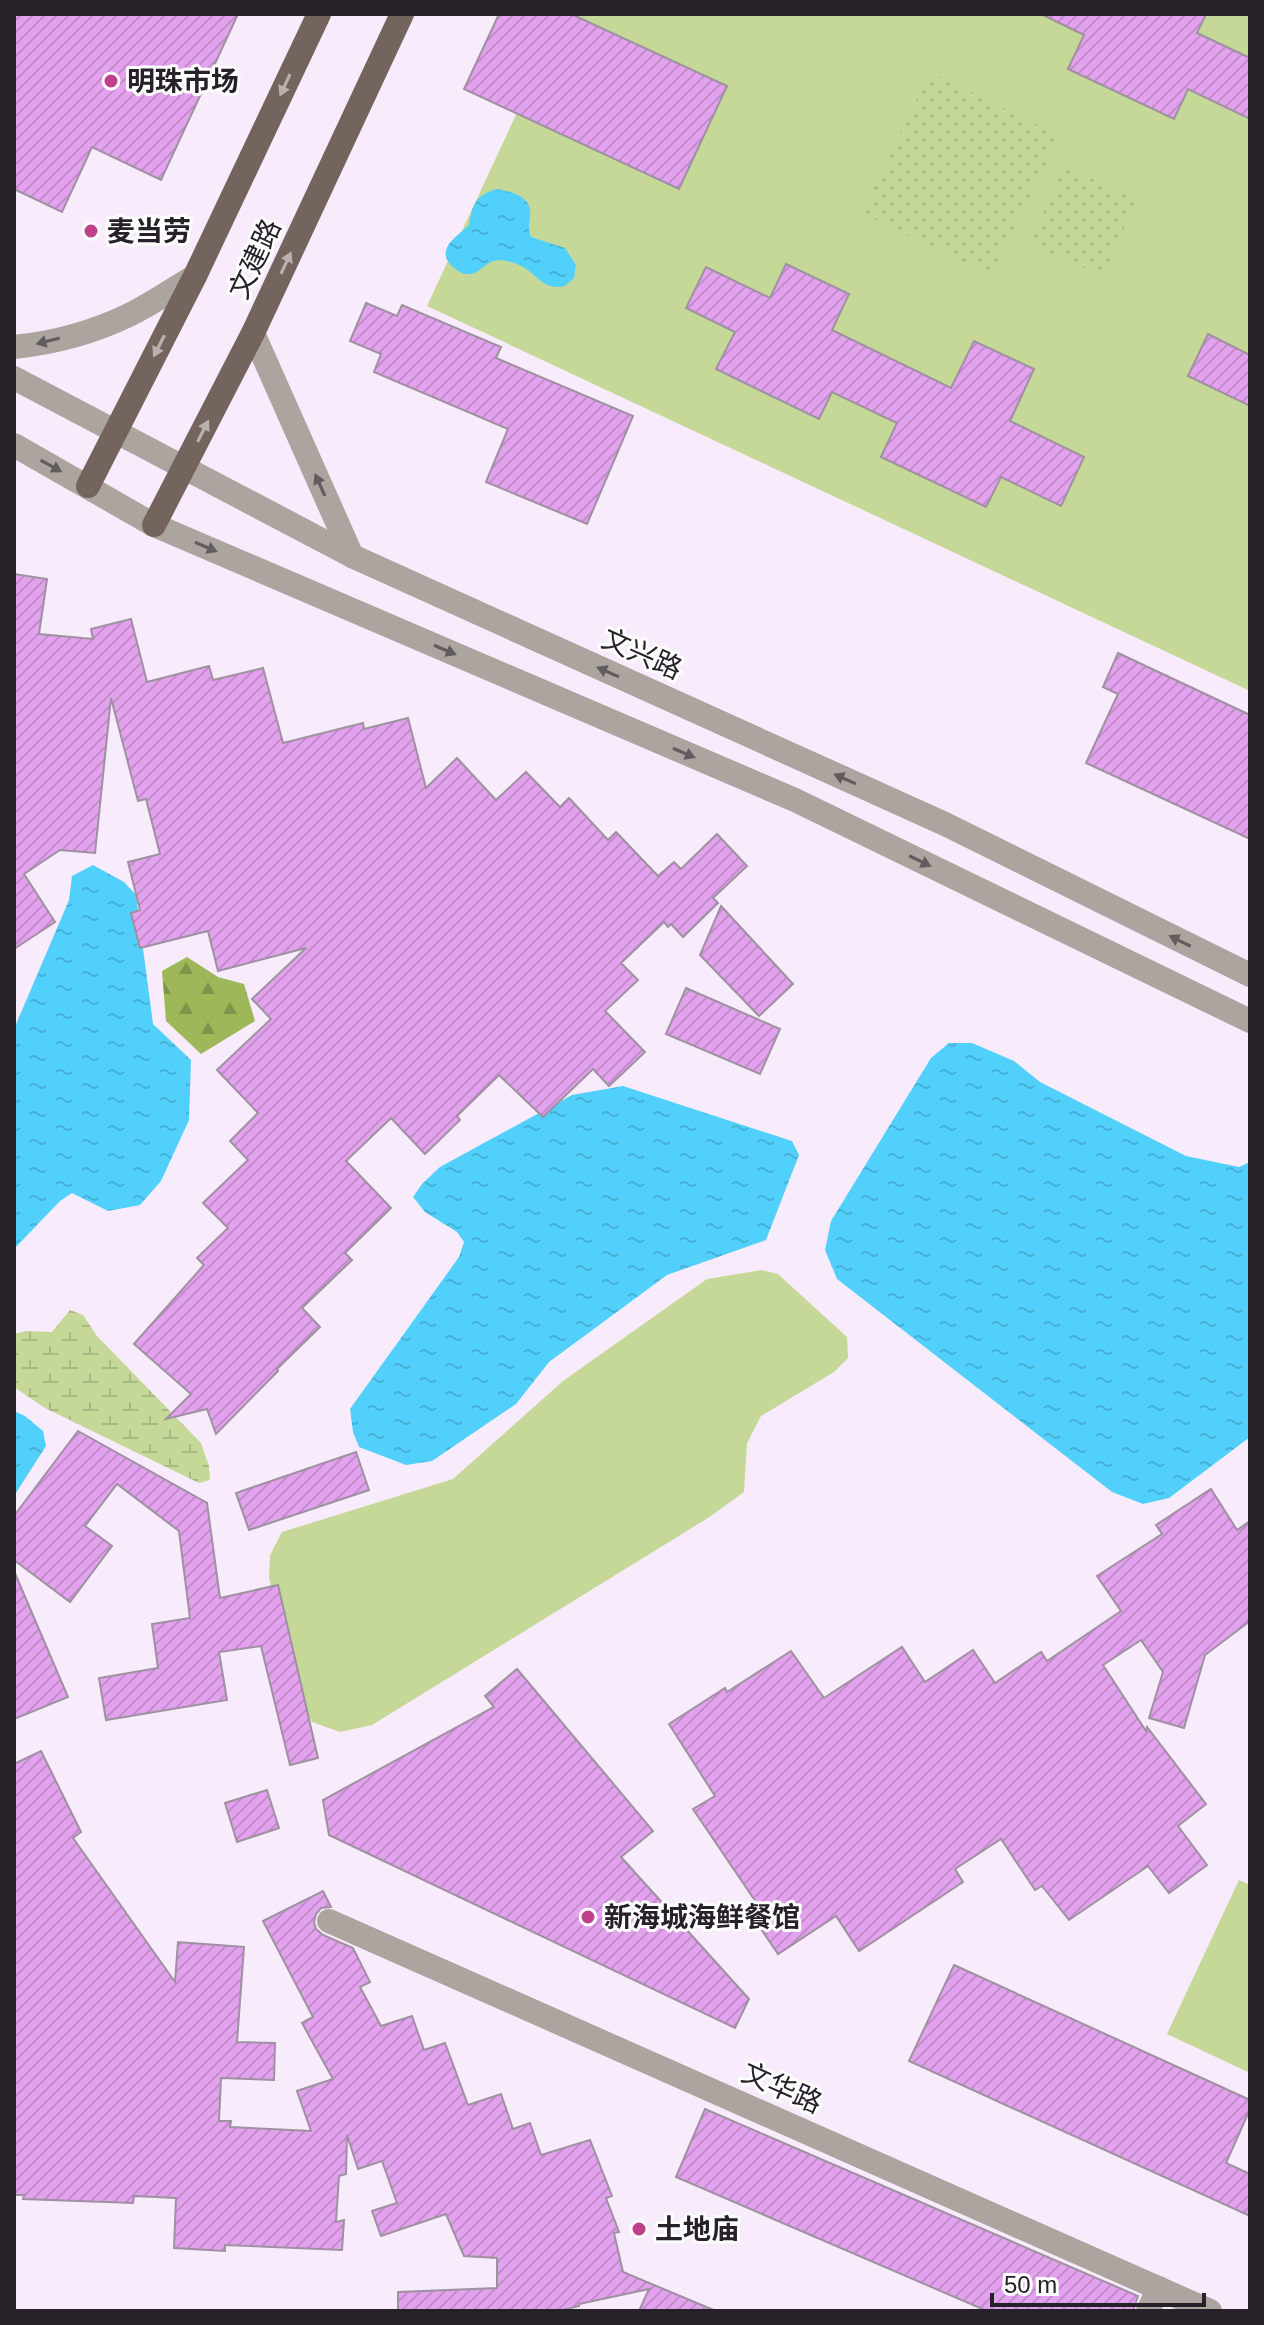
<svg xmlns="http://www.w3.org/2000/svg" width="1264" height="2325" viewBox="0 0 1264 2325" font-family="Arial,'Noto Sans SC',sans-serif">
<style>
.grass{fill:#c5d898}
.forest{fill:url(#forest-firs)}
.wetland{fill:url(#wetland-marsh)}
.park{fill:url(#park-dots)}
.water{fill:url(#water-ripples)}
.building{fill:url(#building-hatch);stroke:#9e91a0;stroke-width:2}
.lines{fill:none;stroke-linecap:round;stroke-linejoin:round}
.minor{stroke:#aca49f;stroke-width:24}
.major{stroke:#73655d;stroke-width:24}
.oneway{fill:#b8b1ad}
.oneway2{fill:#625c5e}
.poi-dot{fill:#bf3f8a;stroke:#fdfdfd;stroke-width:3}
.labels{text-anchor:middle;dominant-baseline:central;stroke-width:6;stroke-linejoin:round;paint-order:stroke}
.poi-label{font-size:28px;font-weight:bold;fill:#262128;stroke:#fdfdfd;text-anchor:start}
.street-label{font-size:28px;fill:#262128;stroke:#fdfdfd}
</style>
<defs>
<pattern id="forest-firs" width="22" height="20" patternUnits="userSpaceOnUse" patternTransform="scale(2)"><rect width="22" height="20" fill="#9eb859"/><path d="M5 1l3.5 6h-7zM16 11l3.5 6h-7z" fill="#81954a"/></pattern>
<pattern id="wetland-marsh" width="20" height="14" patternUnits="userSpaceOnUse" patternTransform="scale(2)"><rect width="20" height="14" fill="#c5d898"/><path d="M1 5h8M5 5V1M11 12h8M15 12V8" fill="none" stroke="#a9b983"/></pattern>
<pattern id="park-dots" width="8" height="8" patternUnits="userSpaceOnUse" patternTransform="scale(2)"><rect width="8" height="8" fill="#c5d898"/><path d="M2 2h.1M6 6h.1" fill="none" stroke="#a9b983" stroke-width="1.8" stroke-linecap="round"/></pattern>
<pattern id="water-ripples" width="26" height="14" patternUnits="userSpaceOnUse" patternTransform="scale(2)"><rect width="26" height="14" fill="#52d0fc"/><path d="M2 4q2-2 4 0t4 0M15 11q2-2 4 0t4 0" fill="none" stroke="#47b2d8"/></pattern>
<pattern id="building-hatch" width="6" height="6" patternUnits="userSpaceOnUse" patternTransform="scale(2)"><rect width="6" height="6" fill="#e3a2ee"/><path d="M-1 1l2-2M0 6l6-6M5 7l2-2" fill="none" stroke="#c38bcc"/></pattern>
</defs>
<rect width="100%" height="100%" fill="#f8ebfc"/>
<g class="grass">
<polygon points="563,14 1250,14 1250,691 427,306"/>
<polygon points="762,1270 778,1274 847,1337 848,1358 834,1372 761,1416 747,1443 744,1492 708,1518 372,1725 340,1732 312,1722 303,1708 269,1578 270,1555 282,1532 453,1479 563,1381 707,1279"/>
<polygon points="1239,1880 1250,1885 1250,2073 1167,2034"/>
</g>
<polygon class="forest" points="187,957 218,977 244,984 255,1021 201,1054 166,1021 162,971"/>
<polygon class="wetland" points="70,1310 83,1315 97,1336 201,1443 209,1466 210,1480 199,1483 45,1408 14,1387 14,1334 26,1331 52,1332"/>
<g class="park">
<polygon points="930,72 1060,136 991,275 862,213"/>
<polygon points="1063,167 1137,198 1104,276 1030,244"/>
</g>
<g class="water">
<path d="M497 189C513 192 533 197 530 216 529 225 528 229 531 237L565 248 576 265 574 278 565 286C542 292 536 271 517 264 482 251 487 276 465 274 460 273 453 268 450 264 436 248 459 235 469 225 472 204 476 195 497 189Z"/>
<polygon points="93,865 124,882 136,895 153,1024 191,1060 189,1120 161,1181 140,1205 108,1211 72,1193 60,1201 14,1249 14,1029 69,900 72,876"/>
<polygon points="949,1043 972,1043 1014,1061 1040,1082 1186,1156 1239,1167 1250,1162 1250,1437 1169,1498 1143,1504 1112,1492 837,1279 825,1250 831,1221 931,1058"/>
<polygon points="623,1086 792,1141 799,1155 766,1240 667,1275 549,1362 516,1404 432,1461 406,1465 359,1447 353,1432 350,1409 459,1257 464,1242 457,1232 425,1212 413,1197 422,1184 440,1167 572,1095"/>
<polygon points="14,1411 25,1416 43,1431 46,1446 14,1496"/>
</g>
<g class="building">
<polygon points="14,14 238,14 161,180 92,147 62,212 14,189"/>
<polygon points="499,14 571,14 727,86 679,189 464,89"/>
<polygon points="1041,14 1206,14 1197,33 1250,58 1250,119 1188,89 1174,119 1068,69 1084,35"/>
<polygon points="786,264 849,294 832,330 951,388 974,341 1034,369 1010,421 1084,457 1061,506 1001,477 986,507 881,457 897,423 832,392 819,419 716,369 735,332 686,308 706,267 770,298"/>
<polygon points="366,303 397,316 402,305 501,347 496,358 633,416 587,524 486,482 508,429 374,372 381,354 350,341"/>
<polygon points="1208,334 1250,355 1250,406 1188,376"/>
<polygon points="14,574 47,579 39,634 93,639 91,629 131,619 147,682 209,666 213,680 263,668 283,743 363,723 364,729 408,718 426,788 457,758 496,800 526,772 560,807 569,798 608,840 616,832 658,876 674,862 681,869 717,834 747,866 713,898 718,903 683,937 671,924 668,927 664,922 621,963 638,980 605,1011 645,1052 609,1086 593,1069 543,1117 499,1075 457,1116 460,1120 425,1154 391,1118 346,1161 391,1208 345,1253 352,1260 302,1308 320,1327 277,1369 278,1371 216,1434 207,1409 166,1419 191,1394 134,1344 204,1265 197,1258 228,1228 203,1203 248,1160 230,1141 258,1113 217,1070 271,1019 252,999 306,948 218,971 208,931 140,948 131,913 140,910 128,862 160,854 146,799 138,801 111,698 95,853 60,850 24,874 55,922 14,949"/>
<polygon points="1118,653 1250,715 1250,839 1086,763 1118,694 1103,687"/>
<polygon points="721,906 793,984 759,1016 700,955"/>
<polygon points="686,988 780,1029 760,1074 666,1034"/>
<polygon points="78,1431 207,1503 220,1598 278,1585 318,1758 290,1765 261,1646 219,1652 227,1700 106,1720 99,1678 158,1668 152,1624 190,1618 179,1531 117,1484 85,1526 112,1546 70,1602 14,1560 14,1516"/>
<polygon points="356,1452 369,1490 249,1530 236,1493"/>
<polygon points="1211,1489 1237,1530 1250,1521 1250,1621 1205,1655 1184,1728 1149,1718 1163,1672 1141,1640 1103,1665 1146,1731 1147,1727 1206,1804 1178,1826 1207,1865 1169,1893 1148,1866 1069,1920 1042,1886 1035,1890 1001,1839 955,1869 963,1882 859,1951 836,1916 778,1954 757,1923 766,1917 693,1809 715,1796 669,1724 725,1688 727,1692 791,1651 824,1698 902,1647 925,1682 973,1650 995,1683 1041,1652 1047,1661 1121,1611 1097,1576 1162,1534 1156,1525"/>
<polygon points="14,1571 68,1697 14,1719"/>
<polygon points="517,1669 653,1831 621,1857 749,1999 735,2028 329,1835 323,1800 494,1707 485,1696"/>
<polygon points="41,1751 81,1832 73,1838 175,1982 178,1942 244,1947 237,2042 275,2043 274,2080 221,2078 219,2121 231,2121 230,2127 311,2131 297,2091 333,2079 302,2023 313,2017 263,1921 323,1891 331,1907 321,1908 316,1914 314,1922 316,1929 323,1935 353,1948 370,1982 360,1987 381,2026 412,2016 424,2050 445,2043 468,2105 501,2094 513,2129 530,2123 541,2155 590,2140 612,2196 606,2198 619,2232 614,2233 623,2272 716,2311 639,2311 649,2289 579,2304 579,2306 559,2311 398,2311 398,2292 497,2288 497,2258 464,2256 446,2214 381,2236 372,2211 397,2203 382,2161 358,2169 347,2135 346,2174 339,2176 336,2222 344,2220 342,2250 225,2245 225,2251 174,2248 176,2198 134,2196 133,2203 23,2199 24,2195 14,2195 14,1764"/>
<polygon points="267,1790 279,1828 237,1842 225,1803"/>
<polygon points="954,1965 1250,2100 1250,2109 1226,2163 1250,2174 1250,2216 909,2061"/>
<polygon points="705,2109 1138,2296 1133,2311 987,2311 676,2177"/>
</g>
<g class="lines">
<g class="minor">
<polyline points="253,333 352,556"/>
<path d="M14 347C53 343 94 332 129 315 152 304 173 289 195 276"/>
<polyline points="14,378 352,556 945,824 1250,975"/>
<polyline points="14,445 154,525 795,800 1250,1021"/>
<polyline points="329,1921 1210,2311"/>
<polyline points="1148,2311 1159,2288"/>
</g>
<g class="major">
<polyline points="88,486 195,276 319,14"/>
<polyline points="154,525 253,333 402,14"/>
</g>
</g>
<defs><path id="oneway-solid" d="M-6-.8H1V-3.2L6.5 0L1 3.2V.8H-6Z" transform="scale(2)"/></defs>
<g class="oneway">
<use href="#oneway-solid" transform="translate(285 85) rotate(115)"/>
<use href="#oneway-solid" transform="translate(286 263) rotate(-65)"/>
<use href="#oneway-solid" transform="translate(159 346) rotate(117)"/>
<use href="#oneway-solid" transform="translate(203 431) rotate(-63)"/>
</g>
<g class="oneway2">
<use href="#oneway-solid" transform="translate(48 341) rotate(166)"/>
<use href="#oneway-solid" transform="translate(51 466) rotate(29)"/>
<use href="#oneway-solid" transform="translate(320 485) rotate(-114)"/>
<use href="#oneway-solid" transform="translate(206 547) rotate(23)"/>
<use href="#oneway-solid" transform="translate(445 650) rotate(23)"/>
<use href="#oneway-solid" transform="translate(608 672) rotate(-156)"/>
<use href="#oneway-solid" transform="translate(684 753) rotate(23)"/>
<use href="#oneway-solid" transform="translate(845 779) rotate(-156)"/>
<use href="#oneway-solid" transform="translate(920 861) rotate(26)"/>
<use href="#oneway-solid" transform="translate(1180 941) rotate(-154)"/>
</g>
<g class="poi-dot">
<circle cx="111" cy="81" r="8"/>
<circle cx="91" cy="231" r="8"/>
<circle cx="588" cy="1917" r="8"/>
<circle cx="639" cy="2229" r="8"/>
</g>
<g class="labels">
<g class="poi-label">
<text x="127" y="81">明珠市场</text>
<text x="107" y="231">麦当劳</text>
<text x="604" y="1917">新海城海鲜餐馆</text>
<text x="655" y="2229">土地庙</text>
</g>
<g class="street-label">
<text transform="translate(255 259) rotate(-65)">文建路</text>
<text transform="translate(642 654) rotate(24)">文兴路</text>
<text transform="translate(782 2088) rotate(24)">文华路</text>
</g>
</g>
<rect width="1264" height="2325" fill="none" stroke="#262128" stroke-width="32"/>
<path d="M992 2293v12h212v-12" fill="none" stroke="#262128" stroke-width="4"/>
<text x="1004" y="2293" font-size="24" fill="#262128" stroke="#fdfdfd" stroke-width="6" paint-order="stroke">50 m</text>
</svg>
